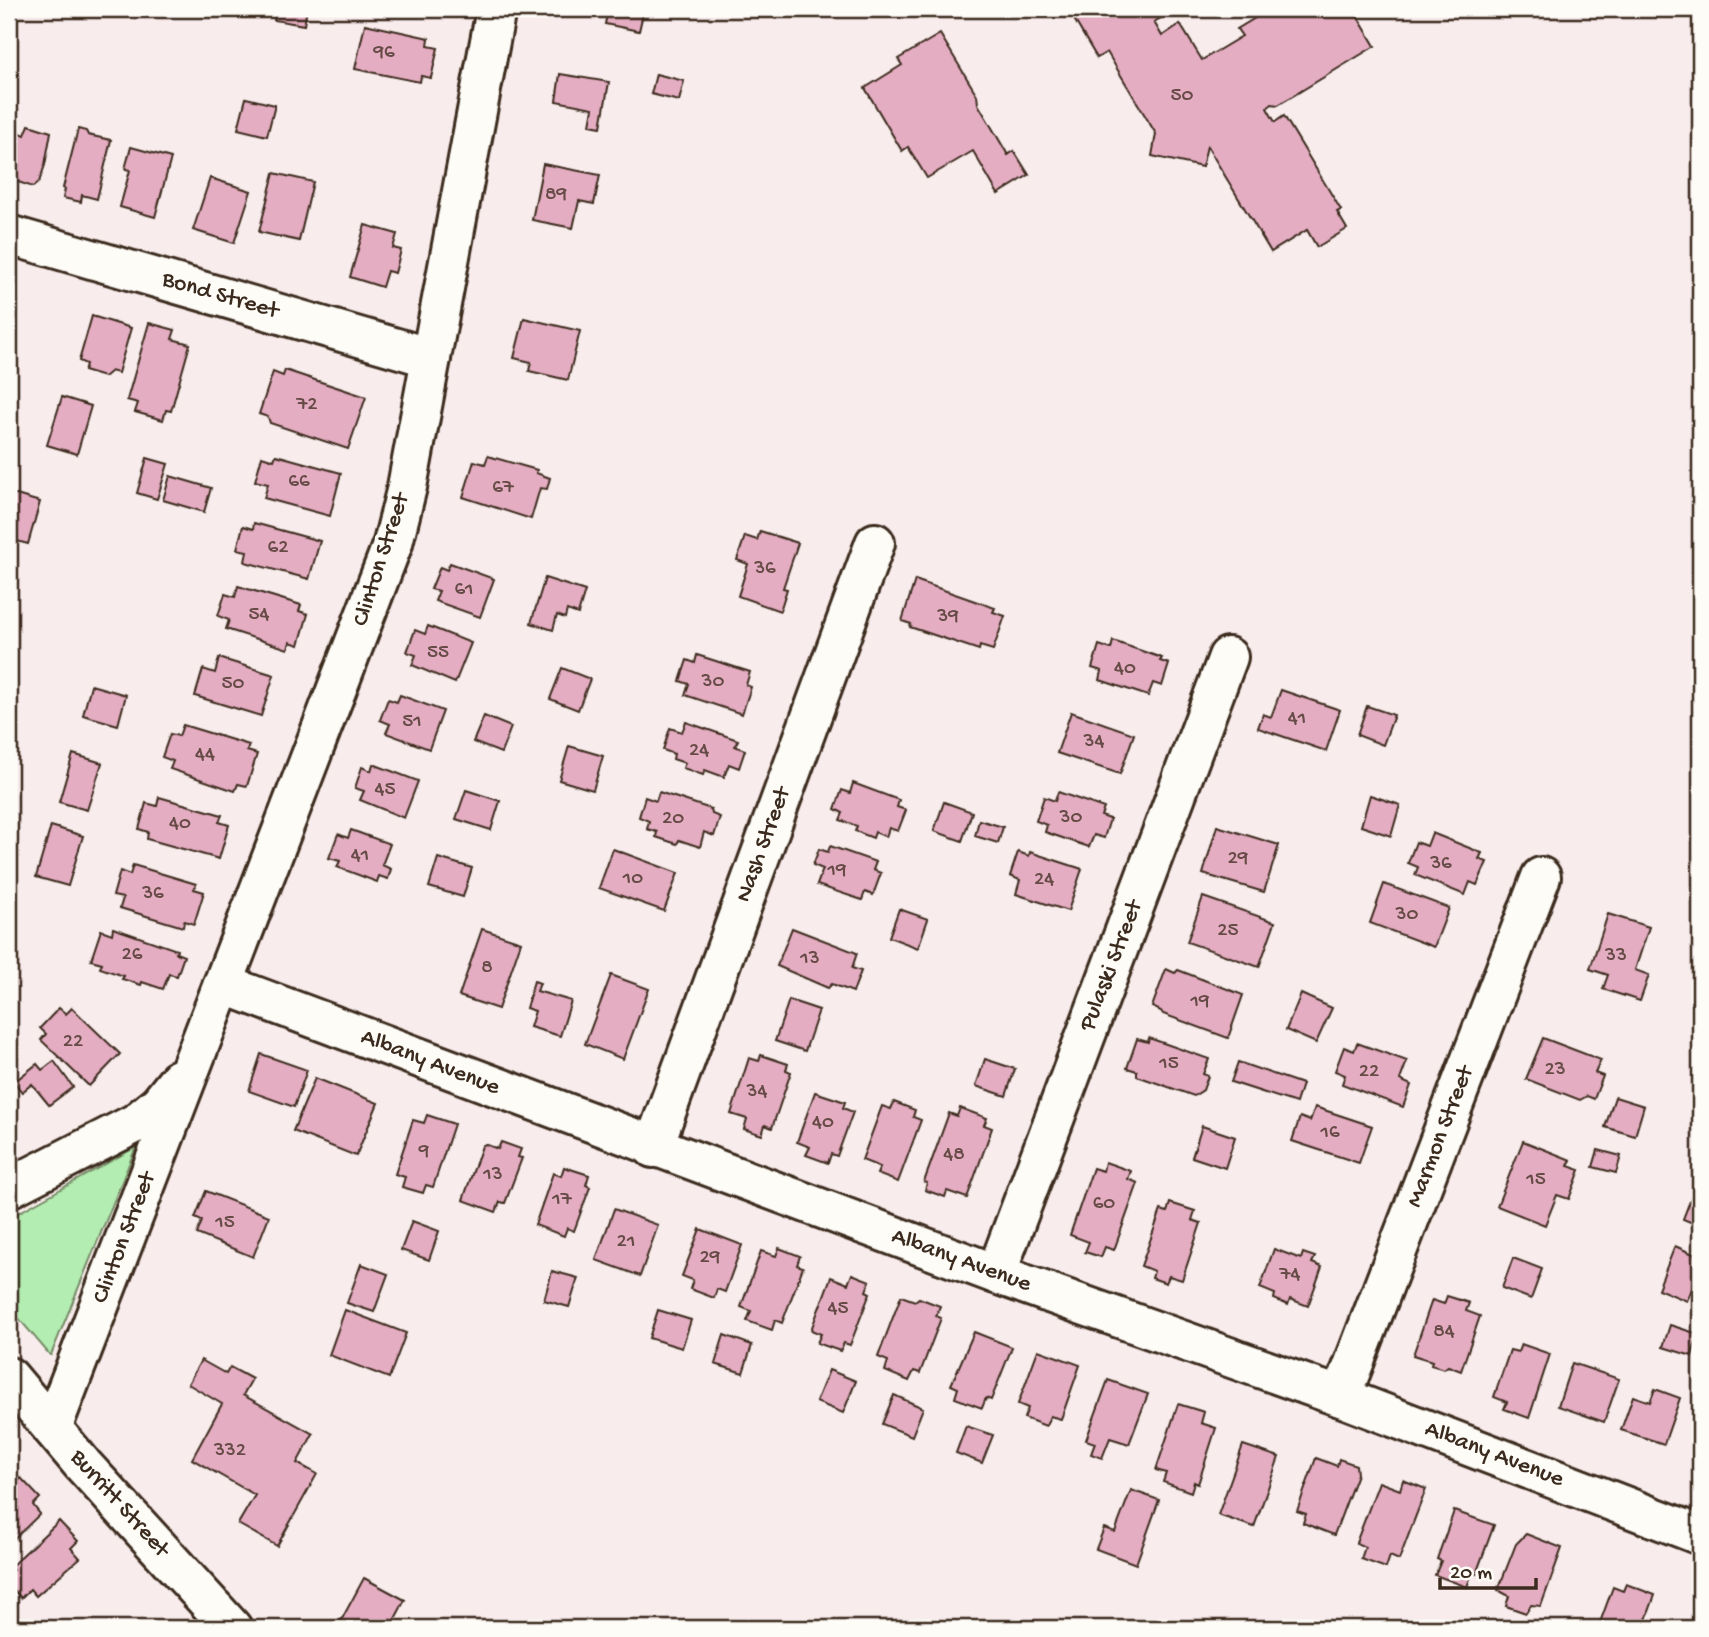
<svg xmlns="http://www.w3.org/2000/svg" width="1709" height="1637" viewBox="0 0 1709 1637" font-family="'Gochi Hand',sans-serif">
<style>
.green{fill:#b3edb1;stroke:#778c68;stroke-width:2}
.building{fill:#e5adc2;stroke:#3b2a1e;stroke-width:2}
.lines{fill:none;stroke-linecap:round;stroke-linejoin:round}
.minor-casing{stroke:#3b2a1e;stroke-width:44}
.minor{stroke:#fdfcf7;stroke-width:38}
.labels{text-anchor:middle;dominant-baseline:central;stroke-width:7;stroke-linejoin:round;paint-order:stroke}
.number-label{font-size:21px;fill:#664b47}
.street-label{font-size:24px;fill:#3b2a1e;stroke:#fdfcf7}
</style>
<rect width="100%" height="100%" fill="#f8ecec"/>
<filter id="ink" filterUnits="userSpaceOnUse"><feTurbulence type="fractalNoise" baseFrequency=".0143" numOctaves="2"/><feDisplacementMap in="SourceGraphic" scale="14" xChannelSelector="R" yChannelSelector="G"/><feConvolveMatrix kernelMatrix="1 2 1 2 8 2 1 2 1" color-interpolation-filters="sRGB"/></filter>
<g filter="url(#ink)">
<polygon class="green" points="136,1147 51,1355 50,1355 9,1307 9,1218"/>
<g class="building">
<polygon points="276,9 307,9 304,25 274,20"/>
<polygon points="608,9 644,9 639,31 605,24"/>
<polygon points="1068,9 1167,9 1169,13 1154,22 1162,36 1180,24 1202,60 1242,36 1237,29 1270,9 1353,9 1375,46 1278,105 1272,104 1267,108 1275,122 1284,116 1341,210 1337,212 1347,229 1317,247 1307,230 1271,252 1207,146 1202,167 1152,156 1156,134 1107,52 1097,58"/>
<polygon points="365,24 429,38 428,46 438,48 431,78 421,76 420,82 355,69"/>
<polygon points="940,34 977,95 978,104 1008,155 1014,151 1029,175 998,194 973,151 927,178 908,147 902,151 865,88 902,65 898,59"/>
<polygon points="560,74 609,82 601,127 590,125 593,108 556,101"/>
<polygon points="656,74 684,81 679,101 651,94"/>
<polygon points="246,98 275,105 267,136 238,129"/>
<polygon points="29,125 51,132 45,165 39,182 33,187 9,179 9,153 18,132 25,135"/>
<polygon points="78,129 86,131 88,135 111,140 97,199 82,195 81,202 63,198 65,189 63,188"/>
<polygon points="131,147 171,158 155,217 120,207 130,170 125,169"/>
<polygon points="543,164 600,175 594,204 579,201 573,228 532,220"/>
<polygon points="274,173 313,182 299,241 259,232"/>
<polygon points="210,178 251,191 234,243 193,230"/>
<polygon points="365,225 397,234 393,248 401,250 395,273 387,271 382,287 350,277"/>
<polygon points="92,316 131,328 118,373 111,371 104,377 84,371 86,364 79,361"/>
<polygon points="524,318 580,331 568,380 529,371 531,362 514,358"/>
<polygon points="149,323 175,330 172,339 190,344 171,411 166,410 163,420 135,412 138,403 127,400"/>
<polygon points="285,370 366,397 348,449 270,423 268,417 259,414 273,372 283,376"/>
<polygon points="62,397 91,406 77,454 47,445"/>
<polygon points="276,455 341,473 330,516 264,498 268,484 255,481 262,456 274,460"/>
<polygon points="488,456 537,470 536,473 550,478 547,489 540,488 531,519 463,497 474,461 485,464"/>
<polygon points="147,458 168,464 157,499 137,493"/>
<polygon points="170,476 211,488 204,512 163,500"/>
<polygon points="13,494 40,502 28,544 9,539 9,509"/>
<polygon points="254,523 320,541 309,579 245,562 247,551 237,549 243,526 253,529"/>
<polygon points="760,531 798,543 783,588 787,589 780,611 738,596 748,564 737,560 745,536 757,540"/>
<polygon points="450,563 494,579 480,617 435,601 439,591 431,589 440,567 447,570"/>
<polygon points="545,578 585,591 578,614 567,610 565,618 557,615 553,630 531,623"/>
<polygon points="915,580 995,608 993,612 1005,616 993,650 980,646 979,650 910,627 911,624 902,621"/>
<polygon points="238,586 301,605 299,611 308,614 299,645 290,642 288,649 226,629 229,620 218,616 225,594 235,597"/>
<polygon points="428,626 471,643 455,683 412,665 416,655 407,652 415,630 425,634"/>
<polygon points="1113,641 1162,658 1160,661 1169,664 1162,686 1153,683 1148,696 1100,680 1102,671 1092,668 1099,645 1111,649"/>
<polygon points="697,655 750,672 746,685 751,687 742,714 685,695 689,684 680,681 687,660 695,663"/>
<polygon points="219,658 274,675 261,716 195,696 203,669 215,673"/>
<polygon points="562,668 590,679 578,710 550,699"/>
<polygon points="91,685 126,695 118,725 83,715"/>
<polygon points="1281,690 1340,710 1326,751 1258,728 1263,714 1271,717"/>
<polygon points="400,695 443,711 429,749 386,733 390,724 380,720 388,699 397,702"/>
<polygon points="1367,706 1394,715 1383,745 1357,735"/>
<polygon points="1071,712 1134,734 1120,774 1057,753"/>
<polygon points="484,716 511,727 501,753 473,742"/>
<polygon points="686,722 738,740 735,746 745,750 739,768 729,764 724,777 705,770 703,775 683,768 685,763 673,759 674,754 663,750 670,728 682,732"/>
<polygon points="183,725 249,745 247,751 257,754 247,786 238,784 235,791 170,769 173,761 162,757 170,734 179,736"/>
<polygon points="569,746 603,756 593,790 559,780"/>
<polygon points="73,754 102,763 87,810 59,802"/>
<polygon points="373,764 418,781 404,818 360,800 364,791 355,788 362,767 371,771"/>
<polygon points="853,783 899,800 897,807 906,810 898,831 889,828 886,837 875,832 873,838 855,831 857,826 840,820 843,813 835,809 842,790 850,793"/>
<polygon points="466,790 500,801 491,830 456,819"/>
<polygon points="659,792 711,809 712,814 720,817 714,836 704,832 700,847 679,840 677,844 656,837 657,832 647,829 649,821 639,817 645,797 656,801"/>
<polygon points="1058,792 1104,808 1101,816 1110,819 1104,838 1094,835 1089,847 1045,832 1047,825 1036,821 1044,797 1055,801"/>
<polygon points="1370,795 1400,805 1391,836 1361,826"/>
<polygon points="159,797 222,815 219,822 229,825 219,859 147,839 148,832 139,829 146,803 157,806"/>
<polygon points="944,802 972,812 962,841 934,831"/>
<polygon points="979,820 1003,827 998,843 975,836"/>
<polygon points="51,826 83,836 68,886 36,877"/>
<polygon points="1217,826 1279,845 1264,892 1203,874"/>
<polygon points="351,830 390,844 382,865 391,869 388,879 379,876 377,882 337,867 340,861 329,858 338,834 348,838"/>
<polygon points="1432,833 1482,853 1479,859 1487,862 1477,885 1470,882 1465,895 1415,875 1418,867 1408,863 1416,842 1427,846"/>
<polygon points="830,846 876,862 873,870 881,873 873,895 865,892 862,900 817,885 823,869 813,865 819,849 828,852"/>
<polygon points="613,849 678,873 664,911 599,888"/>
<polygon points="1018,852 1029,856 1030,852 1082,869 1068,911 1016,894 1020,880 1010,876"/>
<polygon points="438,858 472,868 463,897 429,887"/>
<polygon points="133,865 196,884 194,889 204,892 194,924 184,921 183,927 120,908 123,898 113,896 120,871 130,875"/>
<polygon points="1384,884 1449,908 1434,947 1370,923"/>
<polygon points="1203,897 1275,922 1259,967 1187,942"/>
<polygon points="899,909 928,919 918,948 889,937"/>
<polygon points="1608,914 1649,927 1635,970 1649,975 1640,1001 1603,989 1608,975 1590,969"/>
<polygon points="113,928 177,950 176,953 184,956 177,976 169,974 163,989 142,982 141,985 122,979 124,976 100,968 102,963 91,960 101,930 112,934"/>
<polygon points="792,928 857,953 852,968 861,971 853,992 832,984 828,988 777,966"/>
<polygon points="482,929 521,942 498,1009 459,996"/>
<polygon points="1166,969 1175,973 1178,970 1243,995 1228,1038 1163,1014 1161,1011 1152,1007"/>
<polygon points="611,975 649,989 623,1059 585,1044"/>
<polygon points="534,981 540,983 537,991 571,1001 560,1036 530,1027 535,1011 526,1008"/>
<polygon points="1301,994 1332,1008 1316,1043 1286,1030"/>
<polygon points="789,1000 819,1010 805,1051 775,1041"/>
<polygon points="59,1008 66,1014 72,1008 120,1054 89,1086 41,1040 46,1034 40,1028"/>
<polygon points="1149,1038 1209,1059 1203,1074 1208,1076 1203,1090 1194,1096 1137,1076 1137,1071 1127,1068 1137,1039 1148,1042"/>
<polygon points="1543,1038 1601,1060 1595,1073 1603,1076 1594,1099 1587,1096 1580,1100 1526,1079"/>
<polygon points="1357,1043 1407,1061 1400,1080 1411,1085 1403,1107 1342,1084 1345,1075 1335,1071 1344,1047 1354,1051"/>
<polygon points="261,1054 307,1070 294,1107 249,1091"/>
<polygon points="761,1055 788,1064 786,1070 791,1072 772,1128 765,1125 762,1135 744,1129 747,1119 731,1114 749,1058 759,1061"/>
<polygon points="985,1059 1015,1069 1006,1096 976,1086"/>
<polygon points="54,1061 73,1087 49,1105 32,1084 22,1092 14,1082 37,1064 42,1070"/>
<polygon points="1238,1062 1302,1084 1296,1103 1231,1082"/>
<polygon points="315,1078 378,1103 356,1156 293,1131"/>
<polygon points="815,1092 845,1102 843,1108 853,1112 837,1156 831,1154 828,1163 806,1155 810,1147 797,1142"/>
<polygon points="1615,1097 1644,1106 1635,1136 1605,1127"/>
<polygon points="894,1102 915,1110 913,1117 921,1120 898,1182 877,1174 880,1167 862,1160 882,1106 891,1109"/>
<polygon points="1315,1107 1372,1126 1359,1163 1292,1141 1300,1117 1310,1121"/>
<polygon points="960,1108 987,1118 984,1125 992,1128 967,1198 947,1191 945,1197 925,1190 927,1183 924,1182 949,1113 957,1116"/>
<polygon points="427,1115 454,1124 433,1187 426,1185 423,1193 402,1187 405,1177 395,1174 413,1120 424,1123"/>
<polygon points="1202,1126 1235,1137 1225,1168 1192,1157"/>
<polygon points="1523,1141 1571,1160 1568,1166 1580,1170 1569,1199 1557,1195 1545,1225 1497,1206"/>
<polygon points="501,1142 521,1149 518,1157 522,1158 505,1203 500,1202 496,1212 463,1200 482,1146 485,1144 498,1149"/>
<polygon points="1598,1150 1621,1156 1616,1173 1593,1167"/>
<polygon points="1105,1162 1131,1171 1128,1179 1138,1183 1114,1250 1105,1247 1101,1257 1085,1252 1089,1242 1070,1235 1093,1168 1103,1171"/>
<polygon points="564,1167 589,1175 586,1185 590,1187 574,1231 567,1228 564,1236 535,1225 553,1173 561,1176"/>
<polygon points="1698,1180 1700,1181 1700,1226 1683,1219"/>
<polygon points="206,1191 269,1216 253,1257 197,1234 202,1221 195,1218"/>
<polygon points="1170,1203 1195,1211 1192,1220 1201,1223 1182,1280 1169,1276 1166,1283 1152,1278 1154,1271 1141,1266 1161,1210 1167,1212"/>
<polygon points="614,1209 658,1225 640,1276 596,1260"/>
<polygon points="412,1221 439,1231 429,1260 401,1250"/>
<polygon points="700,1229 742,1245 725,1292 717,1289 714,1298 690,1289 693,1280 682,1276"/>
<polygon points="1675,1246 1700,1257 1700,1270 1687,1301 1658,1289"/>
<polygon points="779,1248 800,1256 797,1265 803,1267 782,1323 775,1320 772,1330 747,1321 751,1311 741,1307 761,1251 776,1256"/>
<polygon points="1274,1249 1301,1259 1303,1253 1315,1257 1312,1263 1322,1267 1308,1306 1290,1299 1288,1305 1274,1299 1275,1294 1260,1288"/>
<polygon points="1513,1258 1542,1269 1531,1299 1502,1288"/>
<polygon points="361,1264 388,1274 374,1312 347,1303"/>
<polygon points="552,1271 578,1278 569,1307 544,1300"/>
<polygon points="852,1274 870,1281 866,1291 870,1293 850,1345 844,1343 840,1351 817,1343 821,1334 811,1330 831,1277 848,1284"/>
<polygon points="901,1296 915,1301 919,1298 940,1306 936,1316 941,1318 920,1373 914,1371 909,1381 885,1371 888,1361 878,1357"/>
<polygon points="1447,1296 1469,1303 1466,1311 1480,1316 1461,1371 1448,1366 1444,1369 1431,1365 1432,1361 1413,1355 1432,1300 1444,1304"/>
<polygon points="345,1310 406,1333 389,1378 329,1355"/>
<polygon points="658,1310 691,1320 682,1348 649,1338"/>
<polygon points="1670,1325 1698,1334 1692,1356 1663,1347"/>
<polygon points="974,1332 1012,1347 991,1400 986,1398 982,1408 955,1398 958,1388 951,1385"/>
<polygon points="724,1335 752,1345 743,1373 715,1364"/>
<polygon points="1521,1344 1550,1354 1529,1418 1504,1409 1507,1402 1494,1397 1510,1350 1518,1352"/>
<polygon points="1038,1350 1080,1365 1061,1419 1050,1416 1046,1426 1024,1418 1028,1408 1018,1404"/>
<polygon points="201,1360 226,1374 230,1367 252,1379 243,1395 313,1434 297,1463 317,1474 277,1546 238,1524 255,1495 192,1459 222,1404 188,1384"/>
<polygon points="1572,1363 1619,1379 1604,1422 1558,1406"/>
<polygon points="829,1370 856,1381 843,1413 816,1402"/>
<polygon points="1108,1380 1148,1394 1129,1444 1110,1438 1102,1458 1091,1454 1095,1443 1086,1440"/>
<polygon points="1655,1389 1680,1398 1664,1444 1621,1430 1633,1396 1650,1402"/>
<polygon points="894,1395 923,1408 912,1436 882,1424"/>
<polygon points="1178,1404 1204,1412 1201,1423 1216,1428 1198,1484 1194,1482 1191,1492 1163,1482 1166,1473 1156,1470"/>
<polygon points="966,1426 993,1435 982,1463 956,1453"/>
<polygon points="1243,1445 1279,1457 1254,1527 1218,1515"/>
<polygon points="1316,1458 1337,1466 1339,1459 1356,1465 1357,1474 1334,1535 1303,1523 1306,1514 1297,1511"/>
<polygon points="21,1478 40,1498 33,1505 40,1514 9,1544 9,1489"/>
<polygon points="1403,1480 1426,1489 1399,1560 1390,1556 1386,1568 1361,1559 1365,1547 1356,1543 1379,1482 1400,1490"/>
<polygon points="1131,1490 1159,1500 1136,1564 1096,1549 1104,1528 1115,1532"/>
<polygon points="1454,1511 1494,1525 1476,1574 1472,1573 1467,1587 1435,1575 1441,1561 1437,1559"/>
<polygon points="59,1521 78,1541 71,1548 80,1558 36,1596 30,1589 21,1598 9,1585 9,1574 13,1570 10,1567"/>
<polygon points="1526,1534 1562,1548 1541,1606 1531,1605 1526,1613 1506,1606 1509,1596 1498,1590 1516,1544"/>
<polygon points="364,1578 405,1600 390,1628 337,1628"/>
<polygon points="1626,1584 1655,1595 1643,1628 1598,1628 1613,1587 1623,1591"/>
</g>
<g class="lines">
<defs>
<g id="minor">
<polyline points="9,235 431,358"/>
<polyline points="223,984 996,1274 1341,1397 1700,1535"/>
<polyline points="653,1148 875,543"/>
<polyline points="9,1188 136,1123 159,1104 179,1079"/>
<polyline points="996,1274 1228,657"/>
<polyline points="9,1377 83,1465 232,1628"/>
<polyline points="1341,1397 1541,877"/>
<polyline points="52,1428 393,543 407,487 496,9"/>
</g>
</defs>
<use href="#minor" class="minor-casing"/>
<use href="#minor" class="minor"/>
</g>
</g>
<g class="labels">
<g class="number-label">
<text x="384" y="53">96</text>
<text x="1182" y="96">50</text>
<text x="556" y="195">89</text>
<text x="307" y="405">72</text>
<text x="299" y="482">66</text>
<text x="503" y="488">67</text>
<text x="278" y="548">62</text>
<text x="765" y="569">36</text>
<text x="464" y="590">61</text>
<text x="259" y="615">54</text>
<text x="948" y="617">39</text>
<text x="438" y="653">55</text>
<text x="1125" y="669">40</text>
<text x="713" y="682">30</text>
<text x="233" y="684">50</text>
<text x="1297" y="719">41</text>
<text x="412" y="722">51</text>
<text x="1094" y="742">34</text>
<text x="699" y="751">24</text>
<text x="205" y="755">44</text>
<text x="385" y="790">45</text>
<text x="1071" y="818">30</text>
<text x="673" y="819">20</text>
<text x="180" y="824">40</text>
<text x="360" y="856">41</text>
<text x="1238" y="859">29</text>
<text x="1441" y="864">36</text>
<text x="837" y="871">19</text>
<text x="633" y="879">10</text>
<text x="1044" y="880">24</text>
<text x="153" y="894">36</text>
<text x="1407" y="915">30</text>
<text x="1228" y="931">25</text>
<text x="132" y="955">26</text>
<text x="1616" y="956">33</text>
<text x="810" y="959">13</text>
<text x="487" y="968">8</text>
<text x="1200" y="1002">19</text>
<text x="73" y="1042">22</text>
<text x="1169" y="1064">15</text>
<text x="1555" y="1070">23</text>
<text x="1369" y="1072">22</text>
<text x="757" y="1092">34</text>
<text x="823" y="1123">40</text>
<text x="1330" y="1133">16</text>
<text x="424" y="1152">9</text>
<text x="954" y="1155">48</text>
<text x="493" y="1175">13</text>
<text x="1536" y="1180">15</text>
<text x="562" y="1200">17</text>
<text x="1104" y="1204">60</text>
<text x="225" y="1223">15</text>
<text x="626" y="1242">21</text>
<text x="710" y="1258">29</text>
<text x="1290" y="1275">74</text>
<text x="838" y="1309">45</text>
<text x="1444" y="1332">84</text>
<text x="230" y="1451">332</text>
</g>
<g class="street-label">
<text transform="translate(220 296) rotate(16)">Bond Street</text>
<text transform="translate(382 560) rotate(-72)">Clinton Street</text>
<text transform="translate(764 845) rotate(-70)">Nash Street</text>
<text transform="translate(1112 966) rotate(-69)">Pulaski Street</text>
<text transform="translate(430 1063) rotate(21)">Albany Avenue</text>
<text transform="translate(1441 1137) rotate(-69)">Marmon Street</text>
<text transform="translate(125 1238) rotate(-69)">Clinton Street</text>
<text transform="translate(961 1261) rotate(20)">Albany Avenue</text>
<text transform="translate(1494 1455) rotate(21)">Albany Avenue</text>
<text transform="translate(119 1504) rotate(48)">Burritt Street</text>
</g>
</g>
<rect width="1709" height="1637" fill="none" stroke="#fdfcf7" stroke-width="35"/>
<rect x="18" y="18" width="1674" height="1602" fill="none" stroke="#3b2a1e" stroke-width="2.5" filter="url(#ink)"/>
<path d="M1440 1578v10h96v-10" fill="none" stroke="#3b2a1e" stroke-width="3.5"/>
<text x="1450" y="1578" font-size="21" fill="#3b2a1e" stroke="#fdfcf7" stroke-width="5" paint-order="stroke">20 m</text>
</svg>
